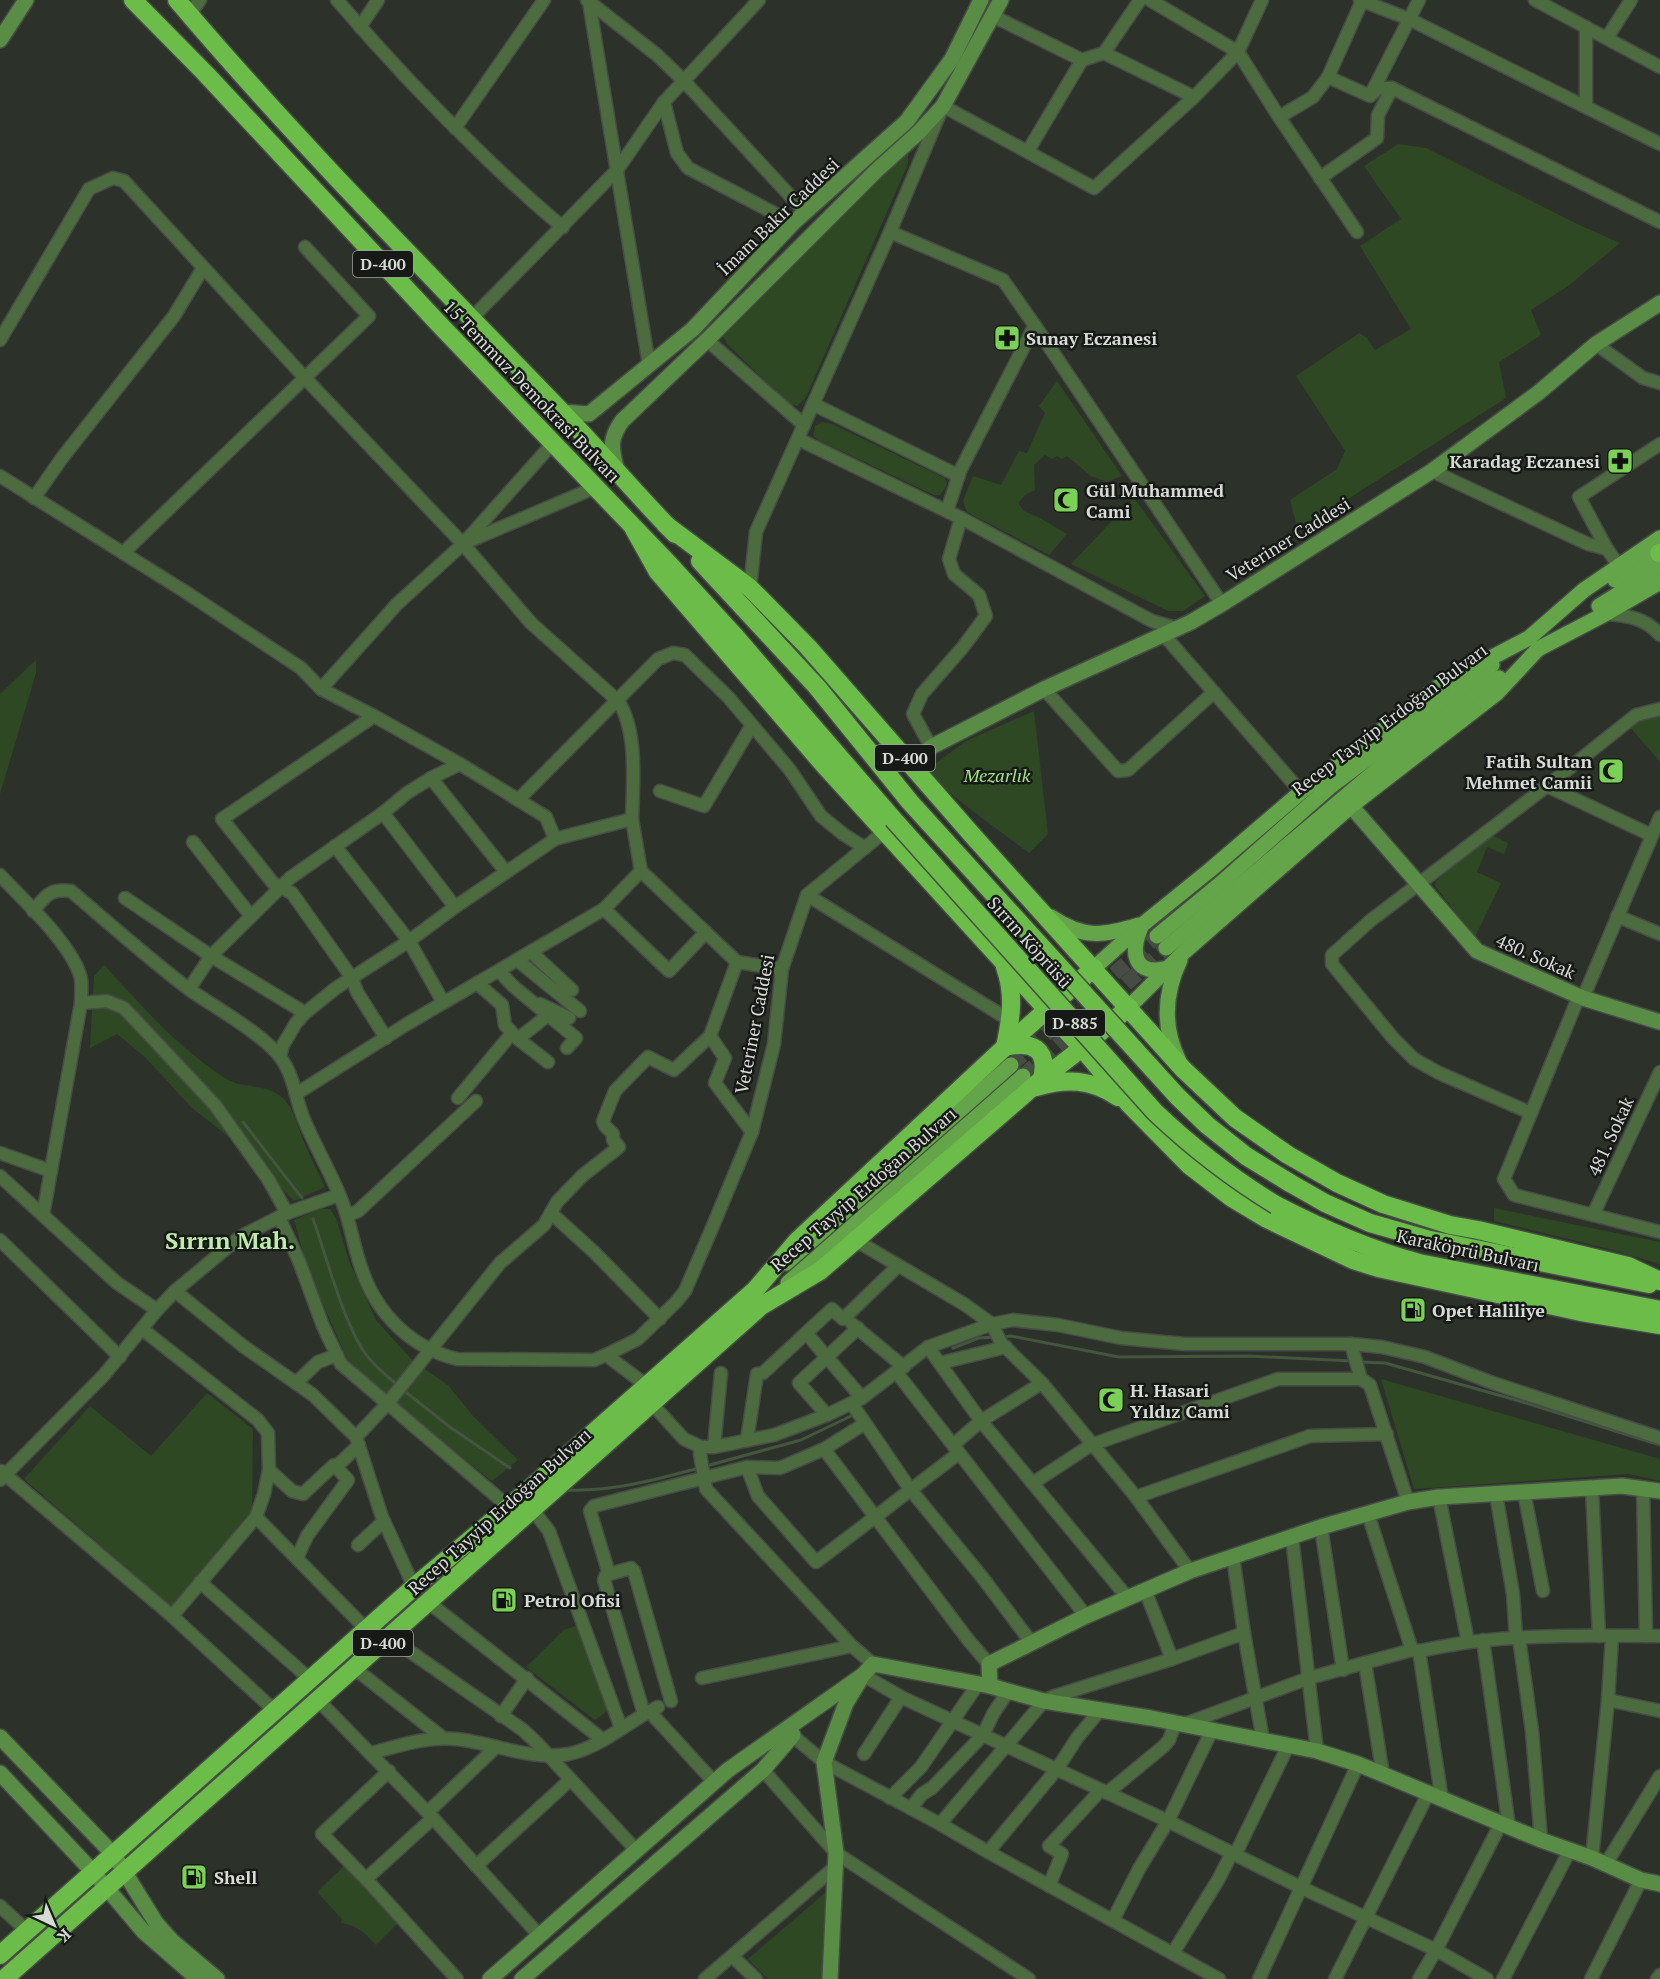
<svg xmlns="http://www.w3.org/2000/svg" width="1660" height="1979" viewBox="0 0 1660 1979" font-family="'PT Serif',serif">
<style>
.green{fill:#2e4823}
.lines{fill:none;stroke-linecap:round;stroke-linejoin:round}
.stream{stroke:#445540;stroke-width:3}
.primary-tunnel{stroke:#464b44;stroke-width:15;stroke-dasharray:15 8;stroke-linecap:butt}
.street-casing{stroke:#474d46;stroke-width:15}
.secondary-casing{stroke:#474d46;stroke-width:18}
.primary-casing{stroke:#474d46;stroke-width:18}
.highway-casing{stroke:#474d46;stroke-width:21}
.street{stroke:#4c6c40;stroke-width:12}
.secondary{stroke:#598c45;stroke-width:15}
.primary{stroke:#63a548;stroke-width:15}
.highway{stroke:#6cbc49;stroke-width:18}
.highway-bridge-casing{stroke:#474d46;stroke-width:21;stroke-linecap:butt}
.highway-bridge{stroke:#6cbc49;stroke-width:18}
.labels{text-anchor:middle;dominant-baseline:central;stroke-width:5;stroke-linejoin:round;paint-order:stroke}
.shield{fill:#161915;stroke:#9da19c;stroke-width:1.5}
.shield-label{font-size:16px;font-weight:bold;fill:#d7dbd6}
.street-label{font-size:18px;fill:#d7dbd6;stroke:#161915}
.poi-label{font-size:18px;font-weight:bold;fill:#d7dbd6;stroke:#161915;text-anchor:start}
.park-label{font-size:18px;font-style:italic;fill:#a0e386;stroke:#161915}
.district-label{font-size:24px;font-weight:bold;fill:#bdecab;stroke:#161915}
</style>
<rect width="100%" height="100%" fill="#2c322a"/>
<g class="green">
<polygon points="1398,144 1426,148 1577,224 1620,243 1568,286 1531,310 1541,335 1499,362 1506,398 1298,531 1290,500 1337,469 1345,451 1296,376 1359,333 1367,338 1375,350 1411,329 1360,246 1401,219 1364,166"/>
<polygon points="908,150 908,164 806,397 797,406 788,403 727,344 723,336 722,324"/>
<polygon points="1057,381 1122,476 1107,482 1091,476 1067,456 1062,459 1057,456 1052,459 1045,455 1034,465 1035,490 1025,495 1018,503 1024,511 1038,517 1067,534 1049,555 967,512 963,501 973,476 1001,485 1019,451 1027,453 1045,413 1039,406"/>
<polygon points="822,422 832,424 945,478 947,485 940,495 934,495 818,440 813,435 815,426"/>
<polygon points="1134,498 1205,596 1183,611 1168,611 1071,564"/>
<polygon points="36,660 36,673 0,794 0,694"/>
<polygon points="1660,708 1660,762 1630,727"/>
<polygon points="1034,711 1048,834 1029,853 970,809 924,772 966,741"/>
<polygon points="1490,834 1508,843 1504,854 1487,847 1477,872 1501,883 1475,937 1435,886 1436,881"/>
<path d="M104 965C141 1005 178 1048 225 1078 247 1092 273 1080 290 1107 295 1116 298 1127 302 1137 309 1154 317 1171 325 1187L294 1201 239 1145 191 1107 145 1057 117 1034 90 1048 94 976Z"/>
<polygon points="1494,1208 1660,1242 1660,1264 1605,1248 1494,1221"/>
<polygon points="321,1209 330,1209 336,1218 349,1261 376,1320 413,1361 448,1385 473,1416 518,1460 492,1481 380,1391 347,1359 308,1270 294,1220"/>
<polygon points="1381,1379 1660,1459 1660,1481 1629,1474 1414,1489"/>
<polygon points="207,1393 253,1429 252,1510 172,1607 24,1479 90,1406 151,1456"/>
<polygon points="579,1625 610,1709 595,1720 526,1667 564,1630"/>
<path d="M346 1864 399 1922 376 1945C365 1933 357 1925 341 1923L342 1919 317 1892Z"/>
<polygon points="826,1892 825,1979 768,1979 748,1959"/>
</g>
<g class="lines">
<g class="stream">
<polyline points="243,1122 302,1198"/>
<path d="M313 1219C327 1258 341 1314 362 1349 371 1363 385 1375 398 1385"/>
<polyline points="1001,1337 1011,1336 1119,1357 1248,1356 1352,1361"/>
<polyline points="953,1348 979,1338 994,1337"/>
<polyline points="1359,1362 1385,1363 1516,1400 1660,1445"/>
<polyline points="403,1390 450,1427 510,1468"/>
<polyline points="706,1466 801,1440 851,1416"/>
<path d="M565 1490C611 1492 655 1480 699 1468"/>
</g>
<g class="primary-tunnel">
<polyline points="1011,1065 1157,936"/>
<polyline points="1023,1076 1166,948"/>
</g>
<defs>
<g id="street">
<path d="M337 0C384 55 433 107 485 157 510 181 535 205 563 227"/>
<polyline points="587,0 657,55 684,81 805,212"/>
<polyline points="1150,0 1238,52 1279,117 1357,232"/>
<polyline points="1360,0 1409,19 1660,144"/>
<polyline points="1535,0 1660,67"/>
<polyline points="1362,1 1328,77 1370,96 1378,88 1392,88 1660,222"/>
<polyline points="589,2 649,365"/>
<polyline points="189,15 200,0"/>
<polyline points="993,16 1082,60"/>
<polyline points="360,27 378,0"/>
<polyline points="1607,38 1631,0"/>
<polyline points="1104,53 1194,97"/>
<polyline points="1372,92 1419,0"/>
<polyline points="664,102 677,153 688,168 793,223"/>
<polyline points="1586,105 1586,27"/>
<polyline points="1279,117 1313,97 1328,77"/>
<polyline points="455,128 544,0"/>
<polyline points="1028,151 1082,60 1104,53 1140,0"/>
<polyline points="1320,178 1377,138 1378,115 1392,88"/>
<polyline points="890,232 1003,280 1040,333 1222,604"/>
<polyline points="471,319 617,170 664,102 759,0"/>
<path d="M0 340 89 189 113 178 124 181 305 378 463 544 531 623 618 701C638 730 633 785 632 819"/>
<polyline points="707,340 804,425"/>
<polyline points="1596,344 1643,378 1660,383"/>
<polyline points="813,404 959,476"/>
<polyline points="798,439 961,518 1152,621 1176,628"/>
<polyline points="1432,471 1588,544 1607,549 1619,566"/>
<polyline points="0,476 184,591 301,668 321,689 374,716 460,764 546,817 555,839"/>
<polyline points="34,498 62,458 174,316 203,268"/>
<polyline points="947,511 960,471 1035,325"/>
<polyline points="467,542 594,488"/>
<polyline points="1607,549 1579,497 1660,444"/>
<polyline points="123,553 369,316 305,247"/>
<polyline points="750,588 756,532 890,232 943,106 1094,188 1194,97 1238,52 1262,0"/>
<path d="M1605 614C1626 615 1646 618 1660 635"/>
<polyline points="1163,634 1301,792"/>
<polyline points="321,689 397,604 463,544 554,442"/>
<polyline points="1044,689 1118,771 1128,770 1214,692"/>
<polyline points="374,716 222,819 273,883 292,893 352,978 357,992 386,1038"/>
<polyline points="931,747 913,714 922,694 963,647 986,616 979,595 954,574 949,559 961,518"/>
<polyline points="431,778 506,872"/>
<polyline points="1547,786 1651,835"/>
<polyline points="660,791 704,806 752,725"/>
<polyline points="518,800 658,659 673,653 685,655 729,698 752,725 790,770 821,816 843,834 865,848"/>
<polyline points="383,813 455,907"/>
<polyline points="193,842 250,915"/>
<polyline points="335,846 409,941 443,1002"/>
<path d="M0 875C23 900 74 946 81 979 82 986 81 995 81 1003L43 1215"/>
<polyline points="807,895 1011,1021"/>
<polyline points="125,898 211,956 305,1013"/>
<polyline points="604,909 669,971 706,932"/>
<path d="M33 911C46 896 49 888 71 891 110 924 149 959 190 990 216 1008 263 1034 281 1058 294 1076 295 1097 303 1117 315 1147 332 1174 343 1204 351 1226 354 1248 362 1270 377 1314 411 1348 457 1359L594 1360 606 1355 646 1385"/>
<polyline points="1617,916 1660,934"/>
<polyline points="531,952 572,990"/>
<polyline points="517,960 580,1011"/>
<polyline points="499,971 513,986 548,1015 518,1039"/>
<polyline points="477,983 502,1005 505,1025 518,1039 548,1062"/>
<polyline points="189,989 211,956 290,878 383,813 407,793 431,778 460,764"/>
<polyline points="1579,996 1504,1179 1514,1195 1660,1232"/>
<polyline points="1583,998 1660,817"/>
<polyline points="81,1003 107,1001 124,1008 215,1105 268,1179 287,1213"/>
<polyline points="540,1004 569,1018"/>
<polyline points="548,1015 576,1038 567,1048"/>
<polyline points="710,1036 725,1058 715,1083 752,1132"/>
<polyline points="280,1056 283,1045 296,1023 305,1013 336,988 409,941 455,907 555,839 632,819 641,871 737,962 782,969"/>
<polyline points="296,1094 407,1024 604,909 641,871"/>
<polyline points="458,1098 512,1033"/>
<polyline points="1531,1113 1439,1073 1414,1059 1393,1038 1332,964 1332,955 1370,921 1547,786 1636,715 1660,709"/>
<polyline points="0,1153 51,1171"/>
<polyline points="0,1176 117,1283 157,1310"/>
<polyline points="551,1213 594,1252 660,1319"/>
<polyline points="1593,1215 1660,1072"/>
<polyline points="347,1216 358,1211 476,1101"/>
<polyline points="279,1217 299,1261 323,1326 341,1364 509,1507"/>
<polyline points="0,1240 120,1357"/>
<polyline points="855,1240 964,1304 992,1324 1001,1343 1042,1383 1136,1497 1190,1571"/>
<polyline points="175,1291 243,1346 313,1395 356,1437 382,1517 414,1587"/>
<polyline points="852,1324 904,1367"/>
<polyline points="142,1329 258,1420 268,1433 269,1470 264,1494 256,1517 172,1616"/>
<polyline points="807,1334 862,1398"/>
<polyline points="1351,1344 1361,1379"/>
<polyline points="928,1347 981,1421 1127,1597"/>
<polyline points="606,1355 638,1339 676,1302 685,1291 712,1228 752,1132 774,1044 782,969 807,895 884,832"/>
<polyline points="940,1363 1006,1347"/>
<polyline points="897,1373 1086,1616"/>
<polyline points="296,1383 318,1362 337,1355"/>
<polyline points="651,1403 684,1439 701,1447 714,1447 774,1435 827,1415 862,1398 928,1347 992,1324 1013,1320 1058,1325 1121,1338 1185,1344 1351,1344 1382,1347 1425,1357 1493,1383 1660,1438"/>
<polyline points="852,1404 910,1489 982,1577 1031,1642"/>
<polyline points="827,1415 799,1383 858,1328"/>
<polyline points="356,1437 387,1404 500,1263 544,1225 557,1202 582,1176 619,1147 613,1140 613,1134 605,1126 603,1121 615,1091 648,1057 674,1070 710,1036 737,962"/>
<polyline points="747,1440 757,1374 763,1373 832,1309 843,1319 898,1266"/>
<polyline points="953,1445 981,1421 1042,1383"/>
<polyline points="701,1447 700,1454 706,1489 852,1646 873,1664"/>
<polyline points="714,1447 721,1373"/>
<polyline points="824,1449 969,1641 989,1664"/>
<polyline points="747,1467 758,1496 816,1562 959,1453"/>
<polyline points="269,1470 292,1491 303,1494 334,1465 336,1467"/>
<polyline points="1,1471 172,1616 275,1711"/>
<polyline points="0,1480 104,1375 157,1310 175,1291 240,1237 287,1213 339,1195"/>
<polyline points="1033,1483 1091,1445 1278,1379 1361,1379 1370,1385 1408,1502"/>
<polyline points="1643,1488 1646,1636"/>
<polyline points="1592,1489 1599,1636"/>
<polyline points="1524,1492 1543,1591"/>
<polyline points="1496,1494 1513,1594 1516,1638"/>
<polyline points="1136,1497 1310,1436 1387,1434"/>
<polyline points="1439,1497 1468,1642"/>
<polyline points="532,1509 549,1531 621,1728"/>
<polyline points="1368,1514 1412,1650"/>
<polyline points="256,1517 367,1630"/>
<polyline points="1321,1527 1343,1670"/>
<polyline points="1292,1537 1317,1751"/>
<polyline points="358,1545 384,1521"/>
<polyline points="1233,1557 1244,1633 1263,1740"/>
<polyline points="297,1558 307,1536 348,1480 336,1467 359,1445"/>
<polyline points="609,1574 590,1511 594,1506 747,1467 780,1468 824,1449 864,1424"/>
<polyline points="200,1582 311,1680"/>
<polyline points="1145,1590 1172,1659"/>
<polyline points="428,1602 603,1740"/>
<polyline points="389,1637 523,1730 538,1744 636,1850"/>
<polyline points="1519,1638 1532,1731 1541,1840"/>
<polyline points="1483,1640 1509,1827"/>
<polyline points="1419,1651 1442,1800"/>
<polyline points="1365,1663 1383,1775"/>
<polyline points="354,1668 443,1738"/>
<polyline points="863,1675 901,1697 1168,1821 1302,1888 1436,1950 1487,1979"/>
<polyline points="702,1678 852,1646"/>
<polyline points="318,1700 433,1818 539,1935"/>
<polyline points="1608,1700 1660,1711"/>
<polyline points="649,1711 714,1782"/>
<polyline points="644,1714 604,1580 606,1575 631,1568 634,1571 671,1701"/>
<polyline points="501,1716 527,1678"/>
<path d="M1182 1725 1309 1678 1412 1650 1419 1651C1439 1647 1459 1643 1479 1641 1539 1634 1600 1636 1660 1636"/>
<polyline points="786,1730 824,1762 940,1824 988,1852 1219,1979"/>
<path d="M371 1753C399 1746 427 1736 456 1739 494 1743 531 1761 569 1754 602 1747 628 1721 658 1707"/>
<polyline points="864,1754 901,1697"/>
<polyline points="763,1770 836,1853 1029,1979"/>
<polyline points="389,1771 322,1834 366,1879 457,1979"/>
<polyline points="1107,1793 1164,1746 1169,1740 1175,1724"/>
<polyline points="890,1798 921,1767 978,1684"/>
<polyline points="911,1808 922,1794 932,1788 983,1735 993,1714 1009,1690"/>
<polyline points="428,1812 496,1747"/>
<polyline points="940,1824 1044,1701 1052,1697 1172,1659 1244,1633"/>
<polyline points="988,1852 1057,1769 1077,1738 1101,1709"/>
<polyline points="1235,1855 1288,1746"/>
<polyline points="1592,1858 1608,1700 1612,1637"/>
<polyline points="1606,1864 1660,1776"/>
<polyline points="476,1866 570,1780"/>
<polyline points="366,1879 433,1818"/>
<polyline points="1049,1886 1062,1854 1049,1846 1101,1790"/>
<polyline points="0,1906 27,1931"/>
<polyline points="1113,1920 1139,1869 1168,1821 1212,1730"/>
<polyline points="1173,1953 1218,1880 1232,1853"/>
<polyline points="732,1956 756,1979"/>
<polyline points="705,1979 835,1867"/>
<polyline points="1259,1979 1358,1764"/>
<polyline points="1335,1979 1428,1794"/>
<polyline points="1419,1979 1436,1950 1501,1823"/>
<polyline points="1503,1979 1570,1850"/>
<polyline points="1591,1979 1641,1880"/>
<polyline points="1657,1979 1660,1975"/>
</g>
<g id="secondary">
<polyline points="0,40 26,0"/>
<polyline points="562,412 589,414 693,329 793,223 907,121 952,59 981,0"/>
<path d="M617 472C612 449 608 441 622 421L707 340 877 170 918 133 943 106 1001 0"/>
<polyline points="910,765 931,747 1044,689 1191,622 1222,604 1432,471 1538,393 1596,344 1660,303"/>
<polyline points="1351,806 1477,951 1583,998 1660,1022"/>
<polyline points="990,1686 989,1664 1086,1616 1190,1571 1321,1527 1408,1502 1439,1497 1622,1486 1660,1491"/>
<polyline points="0,1737 114,1855 156,1923 172,1941 217,1979"/>
<polyline points="0,1773 94,1873 143,1931 198,1979"/>
<polyline points="490,1979 728,1770 863,1675 873,1664 990,1686 1044,1701 1151,1718 1317,1751 1358,1764 1541,1840 1592,1858 1641,1880 1660,1884"/>
<polyline points="522,1979 763,1770 793,1735"/>
<polyline points="830,1979 836,1853 824,1762 846,1703 860,1680"/>
</g>
<g id="primary">
<polyline points="1615,580 1659,553"/>
<polyline points="1599,606 1660,568"/>
<path d="M1051 917C1084 939 1103 936 1139 925"/>
<path d="M1141 927C1130 953 1134 977 1168 968"/>
<polyline points="1157,936 1220,884 1331,786 1492,665"/>
<polyline points="1166,948 1404,747 1499,678"/>
<polyline points="1094,968 1142,925 1210,870 1301,792 1445,682 1529,638 1584,590 1660,538"/>
<polyline points="1129,1007 1184,952 1351,806 1497,693 1538,649 1605,614 1660,582"/>
<path d="M1179 1061C1162 1027 1164 994 1180 960"/>
<polyline points="786,1263 1011,1065"/>
<polyline points="788,1283 1023,1076"/>
</g>
<g id="highway">
<polyline points="133,0 205,73 439,324 670,565 734,635 893,819"/>
<path d="M177 0C298 143 431 276 561 411 600 451 636 494 675 534"/>
<polyline points="666,525 750,588 808,647 974,837 1183,1069 1235,1118 1288,1155 1337,1183 1383,1204 1450,1225 1478,1230 1628,1266 1660,1281"/>
<polyline points="634,529 658,572 824,765 1082,1048 1129,1104 1189,1165 1232,1198 1267,1219 1353,1260 1378,1268 1581,1312 1660,1325"/>
<polyline points="1659,553 1660,553"/>
<polyline points="700,561 817,687 910,802"/>
<path d="M1005 1047C1011 1019 1015 995 1005 967"/>
<path d="M1005 1047C1032 1041 1049 1048 1042 1079"/>
<path d="M1036 1087C1067 1078 1091 1079 1118 1097"/>
<polyline points="1290,1183 1325,1203 1370,1223 1426,1239 1649,1284"/>
<path d="M1276 1205C1322 1229 1368 1249 1419 1263L1660 1310"/>
<polyline points="0,1955 414,1587 509,1507 755,1290 797,1241 1005,1047 1094,968"/>
<polyline points="4,1979 761,1306 820,1271 1042,1079 1082,1048 1129,1007"/>
</g>
</defs>
<use href="#street" class="street-casing"/>
<use href="#secondary" class="secondary-casing"/>
<use href="#primary" class="primary-casing"/>
<use href="#highway" class="highway-casing"/>
<use href="#street" class="street"/>
<use href="#secondary" class="secondary"/>
<use href="#primary" class="primary"/>
<use href="#highway" class="highway"/>
<defs>
<g id="highway-bridge">
<polyline points="910,802 1178,1097 1207,1125 1246,1156 1290,1183"/>
<path d="M893 819 1155 1112C1194 1149 1230 1177 1276 1205"/>
</g>
</defs>
<use href="#highway-bridge" class="highway-bridge-casing"/>
<use href="#highway-bridge" class="highway-bridge"/>
</g>
<defs>
<symbol id="pharmacy-square" viewBox="-11 -11 22 22"><rect x="-9" y="-9" width="18" height="18" rx="4" fill="#7bd156" stroke="#161915"/><path d="M-2-6h4v4h4v4h-4v4h-4v-4h-4v-4h4Z" fill="#111"/></symbol>
<symbol id="mosque-square" viewBox="-11 -11 22 22"><rect x="-9" y="-9" width="18" height="18" rx="4" fill="#7bd156" stroke="#161915"/><path d="M3.5-4.9A6 6 0 1 0 3.5 4.9A5 5 0 1 1 3.5-4.9Z" fill="#111"/></symbol>
<symbol id="fuel-square" viewBox="-11 -11 22 22"><rect x="-9" y="-9" width="18" height="18" rx="4" fill="#7bd156" stroke="#161915"/><path d="M-5.5-6h7V0h2V4h1.3V-2.5L3-4.5l.8-.8L6-3V5H2.5V1h-1V6h-7ZM-4.2-4.7v3.2H.2V-4.7Z" fill="#111"/></symbol>
</defs>
<g fill-rule="evenodd">
<use href="#pharmacy-square" x="992" y="323" width="30" height="30"/>
<use href="#pharmacy-square" x="1605" y="446" width="30" height="30"/>
<use href="#mosque-square" x="1051" y="485" width="30" height="30"/>
<use href="#mosque-square" x="1596" y="756" width="30" height="30"/>
<use href="#fuel-square" x="1398" y="1295" width="30" height="30"/>
<use href="#mosque-square" x="1096" y="1385" width="30" height="30"/>
<use href="#fuel-square" x="489" y="1585" width="30" height="30"/>
<use href="#fuel-square" x="179" y="1862" width="30" height="30"/>
</g>
<g class="labels">
<g class="shield">
<rect x="353" y="251" width="60" height="26" rx="4.5"/>
<rect x="875" y="745" width="60" height="26" rx="4.5"/>
<rect x="1045" y="1010" width="60" height="26" rx="4.5"/>
<rect x="353" y="1630" width="60" height="26" rx="4.5"/>
</g>
<g class="shield-label">
<text x="383" y="264">D-400</text>
<text x="905" y="758">D-400</text>
<text x="1075" y="1023">D-885</text>
<text x="383" y="1643">D-400</text>
</g>
<g class="street-label">
<text transform="translate(778 216) rotate(-44)">İmam Bakır Caddesi</text>
<text transform="translate(532 391) rotate(46)">15 Temmuz Demokrasi Bulvarı</text>
<text transform="translate(1288 539) rotate(-32)">Veteriner Caddesi</text>
<text transform="translate(1389 719) rotate(-37)">Recep Tayyip Erdoğan Bulvarı</text>
<text transform="translate(1030 942) rotate(48)">Sırrın Köprüsü</text>
<text transform="translate(1536 956) rotate(24)">480. Sokak</text>
<text transform="translate(754 1024) rotate(-79)">Veteriner Caddesi</text>
<text transform="translate(1610 1136) rotate(-65)">481. Sokak</text>
<text transform="translate(863 1189) rotate(-41)">Recep Tayyip Erdoğan Bulvarı</text>
<text transform="translate(1468 1250) rotate(12)">Karaköprü Bulvarı</text>
<text transform="translate(499 1511) rotate(-42)">Recep Tayyip Erdoğan Bulvarı</text>
</g>
<g class="poi-label">
<text x="1026" y="338">Sunay Eczanesi</text>
<text x="1600" y="461" text-anchor="end">Karadag Eczanesi</text>
<text x="1086" y="490">Gül Muhammed<tspan x="1086" dy="21">Cami</tspan></text>
<text x="1592" y="761" text-anchor="end">Fatih Sultan<tspan x="1592" dy="21">Mehmet Camii</tspan></text>
<text x="1432" y="1310">Opet Haliliye</text>
<text x="1130" y="1390">H. Hasari<tspan x="1130" dy="21">Yıldız Cami</tspan></text>
<text x="524" y="1600">Petrol Ofisi</text>
<text x="214" y="1877">Shell</text>
</g>
<g class="park-label">
<text x="997" y="775">Mezarlık</text>
</g>
<g class="district-label">
<text x="230" y="1240">Sırrın Mah.</text>
</g>
</g>
<g transform="translate(54 1925) rotate(136)" stroke="#161915" stroke-width="4.5" paint-order="stroke">
<path d="M0-4.5L10 22L0 15L-10 22Z" fill="#d7dbd6"/>
<text y="-9" font-size="16" font-weight="bold" text-anchor="middle" fill="#d7dbd6">K</text>
</g>
</svg>
